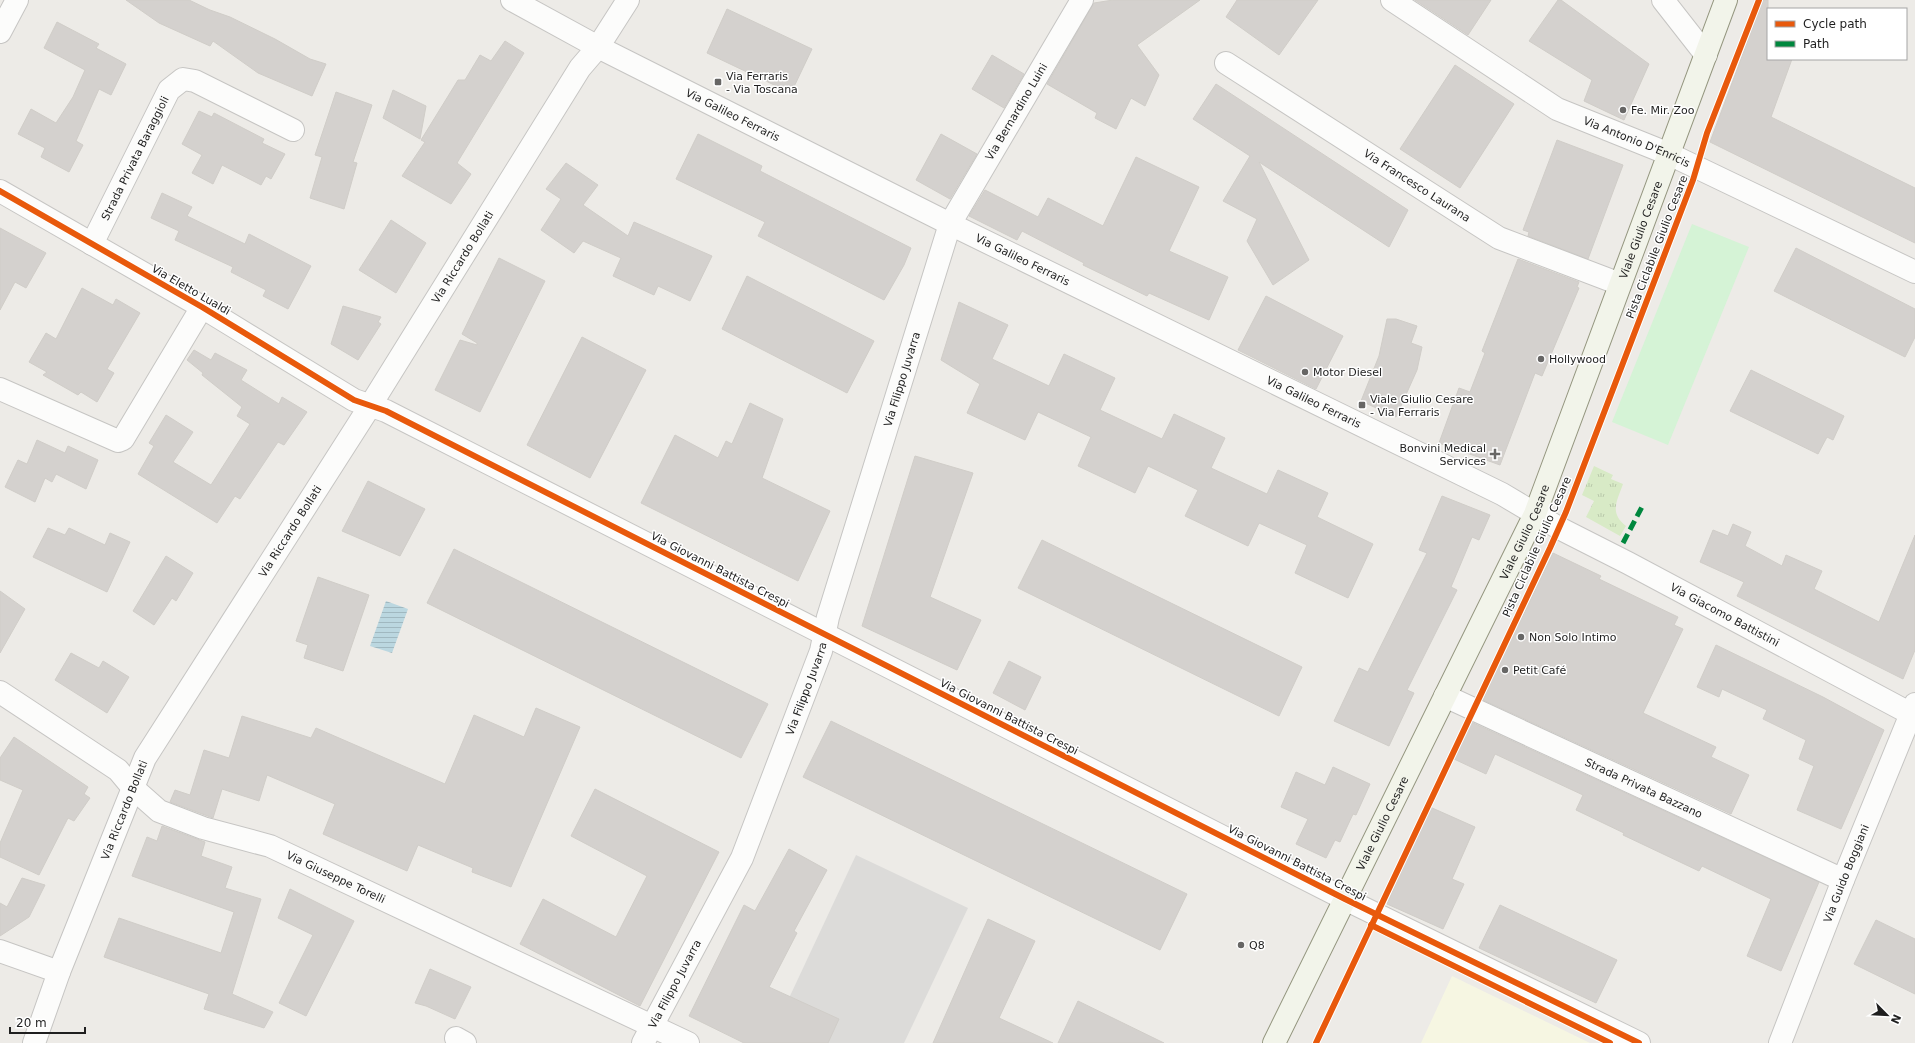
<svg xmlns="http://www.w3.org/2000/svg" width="1915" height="1043" viewBox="0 0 1915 1043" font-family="'DejaVu Sans',sans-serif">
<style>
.residential{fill:#dcdbd9}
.education{fill:#f6f6e2}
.grass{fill:url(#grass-tufts)}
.park{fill:#d5f3d6}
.water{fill:url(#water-rules)}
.building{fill:#d4d1ce;stroke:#d0cdc8}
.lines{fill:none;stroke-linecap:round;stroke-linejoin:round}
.minor-casing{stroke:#c6c5c3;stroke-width:24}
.secondary-casing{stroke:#94967f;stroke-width:24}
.minor{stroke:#fcfcfb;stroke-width:22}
.secondary{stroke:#f2f4ea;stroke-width:22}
.quiet{stroke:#00873e;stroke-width:5;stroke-dasharray:10 5;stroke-linecap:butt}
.cycleway-casing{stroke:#fff;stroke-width:8}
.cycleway{stroke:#e8590c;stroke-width:6}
.poi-dot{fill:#676665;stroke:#fff;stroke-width:1.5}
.labels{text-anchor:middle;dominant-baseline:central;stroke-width:3;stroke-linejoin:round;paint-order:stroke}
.poi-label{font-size:11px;fill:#1f1f1f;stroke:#fff;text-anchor:start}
.street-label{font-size:11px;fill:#1f1f1f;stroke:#fff}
</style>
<defs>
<pattern id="grass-tufts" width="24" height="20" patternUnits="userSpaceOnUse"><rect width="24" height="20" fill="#d8eac6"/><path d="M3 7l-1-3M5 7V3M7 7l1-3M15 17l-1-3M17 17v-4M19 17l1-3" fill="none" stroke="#b9c8aa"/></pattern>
<pattern id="water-rules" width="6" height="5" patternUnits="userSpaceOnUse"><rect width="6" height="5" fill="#bbd7e0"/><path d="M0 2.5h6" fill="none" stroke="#a0b8c0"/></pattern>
</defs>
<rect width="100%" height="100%" fill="#edebe7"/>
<polygon class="residential" points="856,855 968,908 904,1043 768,1043"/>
<polygon class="education" points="1452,976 1590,1043 1421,1043"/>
<path class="grass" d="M1594 466 1613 475 1611 479 1623 484C1617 501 1609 513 1626 526L1620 536 1586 517 1594 501 1582 495Z"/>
<polygon class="park" points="1692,224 1749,247 1668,445 1612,422"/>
<polygon class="water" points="386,601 408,609 392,653 370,646"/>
<g class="building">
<polygon points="126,0 189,0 210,10 230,17 275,39 310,59 326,64 312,96 258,73 213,41 210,46 159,23"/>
<polygon points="1113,0 1200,0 1137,45 1159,75 1145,106 1131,98 1116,129 1095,118 1097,113 1047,84 1094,3"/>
<polygon points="1237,0 1318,0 1279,55 1226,17"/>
<polygon points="1415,0 1491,0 1468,35"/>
<polygon points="1558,0 1561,0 1649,64 1624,120 1584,101 1592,80 1529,41"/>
<polygon points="1763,0 1768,0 1768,59 1792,59 1771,117 1915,188 1915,243 1710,142"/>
<polygon points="727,9 812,49 791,93 707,53"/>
<polygon points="57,22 99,44 96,48 126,64 111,95 99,89 76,141 83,145 69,172 41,157 45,148 18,134 31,109 56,123 73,97 85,70 44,48"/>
<polygon points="505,41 524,53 457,163 471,174 451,204 402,176 425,142 421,140 458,80 465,80 480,55 491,61"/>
<polygon points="992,55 1024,74 1004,108 972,89"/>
<polygon points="1455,65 1514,104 1460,188 1400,149"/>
<polygon points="1216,84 1408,210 1389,247 1259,162 1309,260 1273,285 1247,241 1257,219 1223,201 1250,156 1193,119"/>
<polygon points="393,90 426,106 420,139 383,118"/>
<polygon points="336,92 372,105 353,162 357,163 344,209 310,198 322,157 315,155"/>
<polygon points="199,111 212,117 214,113 264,139 262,143 285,154 271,179 266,176 261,185 222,165 213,184 192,173 202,155 182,144"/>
<polygon points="698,134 762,166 760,171 911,248 904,265 884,300 758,236 765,222 676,179"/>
<polygon points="941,134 977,154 950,199 916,180"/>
<polygon points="1557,140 1623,165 1588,259 1528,236 1529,232 1523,230"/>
<polygon points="1136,157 1199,187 1169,251 1228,277 1209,320 1149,293 1147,296 1083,265 1084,263 1022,231 1017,240 969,216 985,190 1038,217 1048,198 1103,226"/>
<polygon points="566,163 598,185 583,205 628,236 634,222 712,256 690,301 658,286 654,295 613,276 621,258 583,241 574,253 541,230 561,199 546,189"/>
<polygon points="162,193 192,207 187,216 245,244 249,234 311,266 288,309 263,296 266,290 231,272 233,267 175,240 179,231 151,218"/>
<polygon points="391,220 426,243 396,293 359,270"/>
<polygon points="0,228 46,253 26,288 15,282 0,310"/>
<polygon points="1796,248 1915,309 1915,337 1905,357 1774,291"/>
<polygon points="499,258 545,281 480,412 435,390 460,340 477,345 477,343 462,334"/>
<polygon points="1518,259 1579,282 1577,287 1579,288 1542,376 1535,373 1500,465 1439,443 1459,388 1470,392 1485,353 1482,351"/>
<polygon points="747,276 874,341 847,393 722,329"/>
<polygon points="82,288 113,305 116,299 140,313 107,369 114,373 97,402 81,392 78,395 43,375 47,372 29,362 46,333 56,339"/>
<polygon points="1266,296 1343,336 1316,389 1238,350"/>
<polygon points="959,302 1008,325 992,359 1049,386 1064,354 1115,378 1100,410 1162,439 1174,414 1225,438 1211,468 1267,494 1278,470 1328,493 1317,517 1373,544 1348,598 1295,573 1307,545 1259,523 1248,546 1185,516 1198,490 1148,466 1135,493 1078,466 1091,437 1038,412 1025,440 967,413 980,384 941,360"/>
<polygon points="343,306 381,317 378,322 381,324 358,360 331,344"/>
<polygon points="1387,319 1396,319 1417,326 1411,343 1422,347 1417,370 1396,417 1361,401 1379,356"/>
<polygon points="582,337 646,370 590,478 527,445"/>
<polygon points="194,350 211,360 215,353 247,370 241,380 279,404 282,397 307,412 284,445 278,442 240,499 235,496 217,523 138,474 154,446 149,443 166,415 193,432 173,462 211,485 250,424 237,416 242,407 202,375 203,373 187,360"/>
<polygon points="1751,370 1844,416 1833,440 1827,437 1818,454 1730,411"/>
<polygon points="750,403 783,419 762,478 830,511 798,581 641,503 675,435 718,458 726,441 732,444"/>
<polygon points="37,440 65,453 68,446 98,460 86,489 56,474 52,482 45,478 35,502 5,487 18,460 27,464"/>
<polygon points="915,456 973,473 930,597 981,620 957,670 862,626"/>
<polygon points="368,481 425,509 400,556 342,531"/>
<polygon points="1442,496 1490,515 1479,540 1472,537 1451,587 1457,590 1407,690 1414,693 1389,746 1334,721 1359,668 1368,672 1427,553 1419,550"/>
<polygon points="1733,524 1751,532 1745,546 1782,566 1786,555 1822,571 1814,589 1879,622 1915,535 1915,650 1903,679 1737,596 1744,582 1700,562 1713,530 1728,536"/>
<polygon points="48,528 65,535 69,528 105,545 110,533 130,542 107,592 33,557"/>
<polygon points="1042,540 1302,667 1279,716 1018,588"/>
<polygon points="454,549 768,704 741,758 427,603"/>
<polygon points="1553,553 1601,576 1599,579 1678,617 1674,625 1683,629 1643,713 1716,747 1711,757 1749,775 1731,814 1483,700 1517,623 1519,624"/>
<polygon points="166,556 193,573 176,601 172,598 154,625 133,611"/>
<polygon points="318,577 369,595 343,671 304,658 308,645 296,641"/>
<polygon points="0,591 25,609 0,653"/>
<polygon points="1716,645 1823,697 1884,730 1841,829 1797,810 1814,766 1799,759 1806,740 1763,719 1767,710 1722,689 1719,697 1697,687"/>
<polygon points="71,653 99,668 103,661 129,677 107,713 55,680"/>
<polygon points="1009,661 1041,677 1025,710 993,693"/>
<polygon points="536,708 580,727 511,887 472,872 473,868 418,845 407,871 323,834 335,804 267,775 259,801 222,789 213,818 170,802 175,790 190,795 204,750 229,758 242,716 311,738 316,728 445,784 474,715 524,737"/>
<polygon points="831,721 1187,894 1160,950 803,777"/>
<polygon points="1471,722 1819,882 1781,971 1747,956 1771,899 1702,866 1699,871 1623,835 1624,833 1576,810 1583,795 1495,754 1486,774 1454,759"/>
<polygon points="14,737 88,787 84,794 90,798 74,821 68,818 39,875 0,857 0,843 23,790 0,780 0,758"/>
<polygon points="1333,767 1370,784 1356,815 1353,814 1340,842 1335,840 1326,858 1296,844 1308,819 1281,807 1296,772 1325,785"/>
<polygon points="595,789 719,852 640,1006 520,944 543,899 616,937 647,876 571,836"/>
<polygon points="1430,807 1475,827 1452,879 1464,884 1443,929 1387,904"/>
<polygon points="162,826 205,842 201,856 232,867 225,888 261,899 232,994 273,1012 264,1028 204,1009 209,994 104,957 119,918 221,953 234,912 132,876 147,837 157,841"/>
<polygon points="789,849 827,870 794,931 797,933 769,987 839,1019 828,1043 744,1043 689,1016 744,905 755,911"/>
<polygon points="22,878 45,885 29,917 0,936 0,903 7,907"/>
<polygon points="290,889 354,921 306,1016 279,1003 313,935 278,918"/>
<polygon points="1500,905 1617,960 1596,1003 1479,948"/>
<polygon points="988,919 1035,941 999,1018 1053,1043 933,1043"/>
<polygon points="1876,920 1915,939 1915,994 1854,964"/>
<polygon points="430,969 471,987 455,1019 426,1006 415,1003"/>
<polygon points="1078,1001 1164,1043 1058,1043"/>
</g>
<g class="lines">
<defs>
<g id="minor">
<path id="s1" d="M512 0 598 47 950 224 1502 494 1559 528 1628 563 1915 716"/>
<path id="s2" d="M1392 0 1557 109 1669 154 1915 272"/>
<polyline points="1663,0 1706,55"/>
<polyline points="0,32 17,0"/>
<path id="s3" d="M1226 63 1499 238 1620 284"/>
<polyline points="0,191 202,307 354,400 386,411 1345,899 1639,1043"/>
<path id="s4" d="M92 244 169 90 183 79 195 81 293 130"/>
<polyline points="0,389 118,441 123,439 202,307"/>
<path id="s5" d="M0 692 118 770 133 788 159 811 203 828 270 846 688 1043"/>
<path id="s6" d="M1445 696 1843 880"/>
<polyline points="0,951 59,972"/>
<polyline points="456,1038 465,1043"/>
<path id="s7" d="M34 1043 59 972 145 758 370 406 580 68 598 47 628 0"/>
<path id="s8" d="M643 1043 742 858 821 651 828 617 950 224 1082 0"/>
<path id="s9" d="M1780 1043 1843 880 1915 704"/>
</g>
<g id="secondary">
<path id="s10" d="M1274 1043 1535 514 1726 0"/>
</g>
</defs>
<use href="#minor" class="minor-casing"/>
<use href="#secondary" class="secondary-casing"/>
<use href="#minor" class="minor"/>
<use href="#secondary" class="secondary"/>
<polyline class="quiet" points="1623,543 1643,505"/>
<defs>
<g id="cycleway">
<polyline points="0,191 202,307 354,400 386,411 1345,899 1639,1043"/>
<polyline points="1371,925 1610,1043"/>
<polyline points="1316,1043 1550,548 1566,512 1693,180 1707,133 1759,0"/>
</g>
</defs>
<use href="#cycleway" class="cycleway-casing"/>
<use href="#cycleway" class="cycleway"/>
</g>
<g class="poi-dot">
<rect x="714" y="78" width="8" height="8" rx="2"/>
<circle cx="1623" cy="110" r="4"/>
<circle cx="1541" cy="359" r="4"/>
<circle cx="1305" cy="372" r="4"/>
<rect x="1358" y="401" width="8" height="8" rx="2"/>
<path d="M1493 448h4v4h4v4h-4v4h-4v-4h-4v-4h4z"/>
<circle cx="1521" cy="637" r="4"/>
<circle cx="1505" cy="670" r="4"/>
<circle cx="1241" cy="945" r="4"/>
</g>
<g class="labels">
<g class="poi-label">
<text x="726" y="76">Via Ferraris<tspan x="726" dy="13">- Via Toscana</tspan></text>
<text x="1631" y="110">Fe. Mir. Zoo</text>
<text x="1549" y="359">Hollywood</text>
<text x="1313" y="372">Motor Diesel</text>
<text x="1370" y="399">Viale Giulio Cesare<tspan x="1370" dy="13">- Via Ferraris</tspan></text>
<text x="1486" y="448" text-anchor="end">Bonvini Medical<tspan x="1486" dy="13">Services</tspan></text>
<text x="1529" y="637">Non Solo Intimo</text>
<text x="1513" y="670">Petit Café</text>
<text x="1249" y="945">Q8</text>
</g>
<g class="street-label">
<text stroke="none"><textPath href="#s8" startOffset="1008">Via Bernardino Luini</textPath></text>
<text stroke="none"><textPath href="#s1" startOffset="249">Via Galileo Ferraris</textPath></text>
<text stroke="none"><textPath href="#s2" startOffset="284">Via Antonio D'Enricis</textPath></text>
<text stroke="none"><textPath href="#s4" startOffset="96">Strada Privata Baraggioli</textPath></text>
<text stroke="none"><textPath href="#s3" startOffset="227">Via Francesco Laurana</textPath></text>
<text stroke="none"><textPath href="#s10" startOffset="893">Viale Giulio Cesare</textPath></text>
<text transform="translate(1657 247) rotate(-69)">Pista Ciclabile Giulio Cesare</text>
<text stroke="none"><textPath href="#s7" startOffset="899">Via Riccardo Bollati</textPath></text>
<text stroke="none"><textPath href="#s1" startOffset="573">Via Galileo Ferraris</textPath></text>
<text transform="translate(191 290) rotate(30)">Via Eletto Lualdi</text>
<text stroke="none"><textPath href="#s8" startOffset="715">Via Filippo Juvarra</textPath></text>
<text stroke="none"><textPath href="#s1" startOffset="897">Via Galileo Ferraris</textPath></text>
<text stroke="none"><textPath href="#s7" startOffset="575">Via Riccardo Bollati</textPath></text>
<text stroke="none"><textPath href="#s10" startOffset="569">Viale Giulio Cesare</textPath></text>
<text transform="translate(1537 547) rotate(-66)">Pista Ciclabile Giulio Cesare</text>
<text transform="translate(720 570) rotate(27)">Via Giovanni Battista Crespi</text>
<text stroke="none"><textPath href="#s1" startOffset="1360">Via Giacomo Battistini</textPath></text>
<text stroke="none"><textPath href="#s8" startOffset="391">Via Filippo Juvarra</textPath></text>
<text transform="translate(1009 717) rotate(27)">Via Giovanni Battista Crespi</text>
<text stroke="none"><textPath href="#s6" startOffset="219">Strada Privata Bazzano</textPath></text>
<text stroke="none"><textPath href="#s7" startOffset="250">Via Riccardo Bollati</textPath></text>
<text stroke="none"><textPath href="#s10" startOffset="245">Viale Giulio Cesare</textPath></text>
<text transform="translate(1297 863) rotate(27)">Via Giovanni Battista Crespi</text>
<text stroke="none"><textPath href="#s9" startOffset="182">Via Guido Boggiani</textPath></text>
<text stroke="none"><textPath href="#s5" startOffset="389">Via Giuseppe Torelli</textPath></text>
<text stroke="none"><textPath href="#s8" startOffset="67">Via Filippo Juvarra</textPath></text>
</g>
</g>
<rect x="1767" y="8" width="140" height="52" fill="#ffffff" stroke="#a5a5a5"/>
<rect x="1775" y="21" width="20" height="6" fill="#e8590c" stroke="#a5a5a5"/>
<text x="1803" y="28" font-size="12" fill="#1f1f1f">Cycle path</text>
<rect x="1775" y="41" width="20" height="6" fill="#00873e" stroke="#a5a5a5"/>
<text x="1803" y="48" font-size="12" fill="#1f1f1f">Path</text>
<g transform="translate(1887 1015) rotate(114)" stroke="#ffffff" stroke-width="3" paint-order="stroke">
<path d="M0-3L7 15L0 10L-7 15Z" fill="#1f1f1f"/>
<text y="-6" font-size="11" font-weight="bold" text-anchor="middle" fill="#1f1f1f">N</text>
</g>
<path d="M10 1027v6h75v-6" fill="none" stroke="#1f1f1f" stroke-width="2"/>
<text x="16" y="1027" font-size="12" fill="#1f1f1f" stroke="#ffffff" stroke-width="3" paint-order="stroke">20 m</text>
</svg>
